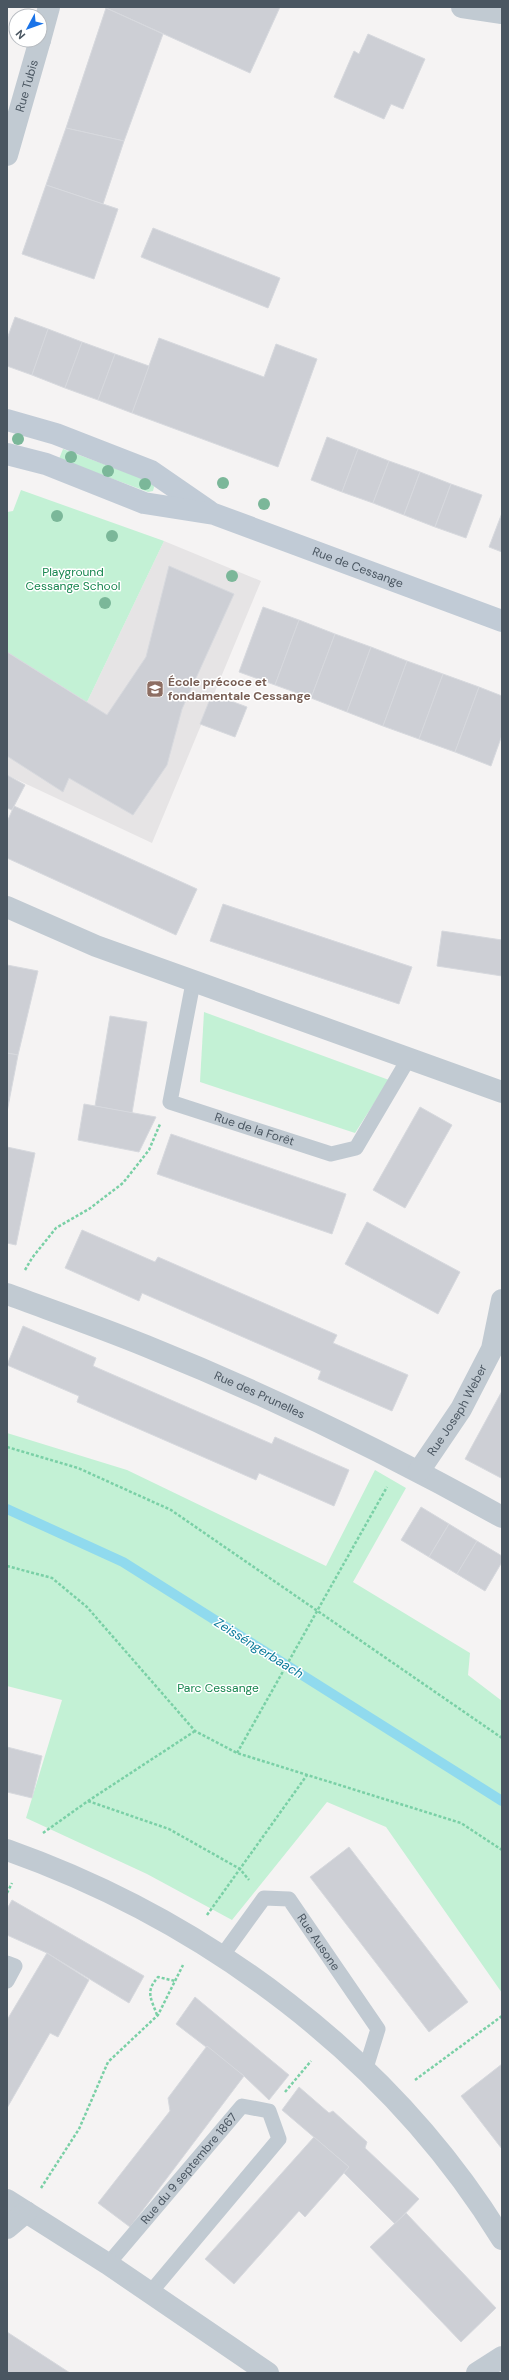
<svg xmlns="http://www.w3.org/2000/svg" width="509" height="2380" viewBox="0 0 509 2380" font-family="'DM Sans',sans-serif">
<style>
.education{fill:#e6e4e5}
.green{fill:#c3f1d5}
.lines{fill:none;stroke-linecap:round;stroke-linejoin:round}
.stream{stroke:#90daee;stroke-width:10}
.building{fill:#cdcfd5;stroke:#d7d9de}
.path{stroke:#7ad0a6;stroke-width:2.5;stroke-dasharray:3 2;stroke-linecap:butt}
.lane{stroke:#c1cad2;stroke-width:15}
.street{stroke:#c1cad2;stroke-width:22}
.secondary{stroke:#c1cbd6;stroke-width:22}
.tree{fill:#7bb799}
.labels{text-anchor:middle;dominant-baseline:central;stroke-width:3;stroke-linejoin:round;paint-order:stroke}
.street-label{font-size:12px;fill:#4a5661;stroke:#fff}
.park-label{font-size:12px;fill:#17864f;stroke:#fff}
.education-label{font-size:12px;font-weight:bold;fill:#785e54;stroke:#fff;text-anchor:start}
.water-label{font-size:13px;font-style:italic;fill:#0c7c9b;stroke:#fff}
</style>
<rect width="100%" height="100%" fill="#f5f3f3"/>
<polygon class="education" points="164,541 261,581 152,843 7,775 7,652 87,702"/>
<g class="green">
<polygon points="63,449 152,482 154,487 153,491 148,492 59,459"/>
<polygon points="21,490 164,541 87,702 7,652 7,512 13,511"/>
<polygon points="204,1012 389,1080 355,1133 200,1082"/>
<polygon points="7,1433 127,1470 326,1566 375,1470 406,1488 353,1582 470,1653 468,1675 502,1701 502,1993 386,1827 327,1802 232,1920 147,1874 26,1818 62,1700 7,1686"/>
</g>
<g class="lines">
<polyline class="stream" points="7,1509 123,1562 502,1801"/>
</g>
<g class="building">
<polygon points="104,7 280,7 250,73"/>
<polygon points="106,8 163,34 124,141 66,128"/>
<polygon points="368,34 425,59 403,109 391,104 384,119 334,97 354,51 359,54"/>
<polygon points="66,128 124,141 103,204 46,185"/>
<polygon points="46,185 118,209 94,279 22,254"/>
<polygon points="153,228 280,278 268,308 141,257"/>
<polygon points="15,317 48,329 32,375 7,366 7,339"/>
<polygon points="48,329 82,342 65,388 32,375"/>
<polygon points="159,338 264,377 276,344 317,359 278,467 132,413"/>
<polygon points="82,342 115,354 98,400 65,388"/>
<polygon points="115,354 149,366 132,413 98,400"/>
<polygon points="327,437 358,449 342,492 311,480"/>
<polygon points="358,449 389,461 373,503 342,492"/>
<polygon points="389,461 420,472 404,515 373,503"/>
<polygon points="420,472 451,484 435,527 404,515"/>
<polygon points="451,484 482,495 466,538 435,527"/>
<polygon points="502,513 502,552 489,547"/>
<polygon points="169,566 234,594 182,709 167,765 133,815 69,778 63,792 7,756 7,652 107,715 146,657"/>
<polygon points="263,607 299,620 275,685 239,672"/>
<polygon points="299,620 335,634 311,698 275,685"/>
<polygon points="335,634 371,647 347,712 311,698"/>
<polygon points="371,647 407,661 383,726 347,712"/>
<polygon points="407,661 443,674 419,739 383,726"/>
<polygon points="443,674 479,687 455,752 419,739"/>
<polygon points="479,687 502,696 502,735 491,766 455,752"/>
<polygon points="212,694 247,707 235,737 200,724"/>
<polygon points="7,775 25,785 12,810 7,808"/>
<polygon points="14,806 197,889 176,935 7,858 7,822"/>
<polygon points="223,904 412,967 399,1004 210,941"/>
<polygon points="442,931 502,940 502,976 437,966"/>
<polygon points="7,965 38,971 18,1055 7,1053"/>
<polygon points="110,1016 147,1022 132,1113 95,1106"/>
<polygon points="7,1053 18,1055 7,1112"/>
<polygon points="84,1104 156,1117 139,1152 78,1140"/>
<polygon points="420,1107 452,1125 405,1208 373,1190"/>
<polygon points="171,1134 346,1194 332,1234 157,1174"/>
<polygon points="7,1147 35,1153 16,1245 7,1243"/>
<polygon points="367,1222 460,1272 438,1314 345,1264"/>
<polygon points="82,1230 155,1262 158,1257 337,1335 333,1343 408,1375 392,1411 318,1379 321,1371 142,1293 139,1301 65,1268"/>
<polygon points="23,1326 96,1358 93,1366 272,1444 275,1437 349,1470 334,1506 259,1473 256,1480 77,1402 79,1396 7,1365"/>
<polygon points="502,1391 502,1476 501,1478 465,1459"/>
<polygon points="421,1507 449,1524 429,1557 401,1540"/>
<polygon points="449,1524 477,1541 457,1574 429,1557"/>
<polygon points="477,1541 502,1556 502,1562 485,1591 457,1574"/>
<polygon points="7,1747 42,1756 32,1798 7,1792"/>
<polygon points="349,1847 468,2002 429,2032 310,1877"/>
<polygon points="12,1900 144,1976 129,2003 47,1953 7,1935 7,1909"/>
<polygon points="47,1953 89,1980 58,2037 50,2033 7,2108 7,2020"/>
<polygon points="195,1997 289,2075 269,2100 244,2076 176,2024"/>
<polygon points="207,2046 244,2076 130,2227 98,2203 170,2111 168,2098"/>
<polygon points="502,2064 502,2149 461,2096"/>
<polygon points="299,2087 329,2113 333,2111 367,2142 365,2148 419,2199 395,2224 343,2172 349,2167 282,2110"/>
<polygon points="314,2137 349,2167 305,2217 299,2211 234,2284 205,2259"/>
<polygon points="406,2213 496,2308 461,2342 370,2247"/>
<polygon points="7,2332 70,2373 7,2373"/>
</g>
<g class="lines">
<g class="path">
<polyline points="25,1270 32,1258 56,1228 89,1209 123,1183 149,1150 160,1124"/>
<polyline points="7,1447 78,1468 171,1510 502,1738"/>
<polyline points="7,1566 52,1578 87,1607 195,1731 237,1753 461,1823 502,1850"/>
<polyline points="237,1753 387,1487"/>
<polyline points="88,1801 169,1829 240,1869 249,1880"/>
<polyline points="43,1833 88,1801 195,1731"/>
<polyline points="7,1893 12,1883"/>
<polyline points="207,1915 307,1775"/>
<path d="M157 2015C151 1998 145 1992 158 1977L175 1981"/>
<polyline points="415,2080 502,2016"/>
<polyline points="285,2092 311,2061"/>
<polyline points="41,2188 79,2129 108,2062 158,2015 183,1965"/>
</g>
<g class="lane">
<path id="s1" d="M193 983 170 1102 331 1154 356 1148 409 1058"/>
<path id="s2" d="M222 1956 264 1898 289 1899 378 2029 365 2071"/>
<polyline points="7,1963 15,1966 7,1981"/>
<path id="s3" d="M108 2264 242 2106 269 2111 279 2139 150 2293"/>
</g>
<g class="street">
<polyline points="462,7 502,13"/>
<polyline points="40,40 49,7"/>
<path id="s4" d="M7 155 40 40"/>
<polyline points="7,907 96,946 502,1092"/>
<path id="s5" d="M7 1294C53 1311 100 1327 146 1346 268 1395 387 1453 502 1517"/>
<path id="s6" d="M419 1471 461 1409 492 1349 502 1300"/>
<path d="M7 1850C207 1921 390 2057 502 2239"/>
<polyline points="7,2200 108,2264 268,2373"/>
<polyline points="7,2228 26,2212"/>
<polyline points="477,2373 502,2357"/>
</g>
<g class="secondary">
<polyline points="7,420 56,434 151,471 209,511"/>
<path id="s7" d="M7 454 46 464 144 503 214 514 502 621"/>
</g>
</g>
<g class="tree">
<circle cx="18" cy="439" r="6"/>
<circle cx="71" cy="457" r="6"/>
<circle cx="108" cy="471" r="6"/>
<circle cx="223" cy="483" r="6"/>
<circle cx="145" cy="484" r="6"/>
<circle cx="264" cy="504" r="6"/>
<circle cx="57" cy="516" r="6"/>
<circle cx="112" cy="536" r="6"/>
<circle cx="232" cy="576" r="6"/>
<circle cx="105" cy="603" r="6"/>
</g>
<defs>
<symbol id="school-square" viewBox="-11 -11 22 22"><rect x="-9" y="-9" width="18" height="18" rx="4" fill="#8d6e63" stroke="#fff"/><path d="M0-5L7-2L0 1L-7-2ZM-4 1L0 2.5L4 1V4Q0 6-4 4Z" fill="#fff"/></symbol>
</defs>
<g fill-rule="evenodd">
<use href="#school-square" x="145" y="679" width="20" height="20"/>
</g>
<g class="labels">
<g class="street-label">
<text stroke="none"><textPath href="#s4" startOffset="72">Rue Tubis</textPath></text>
<text stroke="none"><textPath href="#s7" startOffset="370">Rue de Cessange</textPath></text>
<text stroke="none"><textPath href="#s1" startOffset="210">Rue de la Forêt</textPath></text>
<text stroke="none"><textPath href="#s5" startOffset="272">Rue des Prunelles</textPath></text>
<text stroke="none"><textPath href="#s6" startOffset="72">Rue Joseph Weber</textPath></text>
<text stroke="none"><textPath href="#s2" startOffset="149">Rue Ausone</textPath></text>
<text stroke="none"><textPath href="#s3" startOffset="125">Rue du 9 septembre 1867</textPath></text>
</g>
<g class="park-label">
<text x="73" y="572">Playground<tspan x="73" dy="14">Cessange School</tspan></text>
<text x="218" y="1688">Parc Cessange</text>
</g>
<g class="education-label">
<text x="168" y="682">École précoce et<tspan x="168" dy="14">fondamentale Cessange</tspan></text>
</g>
<g class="water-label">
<text transform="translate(259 1648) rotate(32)">Zeisséngerbaach</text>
</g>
</g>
<rect width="509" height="2380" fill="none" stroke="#4a5661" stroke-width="16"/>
<g transform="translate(28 28) rotate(229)"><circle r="19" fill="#ffffff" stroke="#b7bbc0"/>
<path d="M0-3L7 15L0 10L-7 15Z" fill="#1a73e8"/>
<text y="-6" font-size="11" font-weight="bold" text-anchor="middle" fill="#4a5661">N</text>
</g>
</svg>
